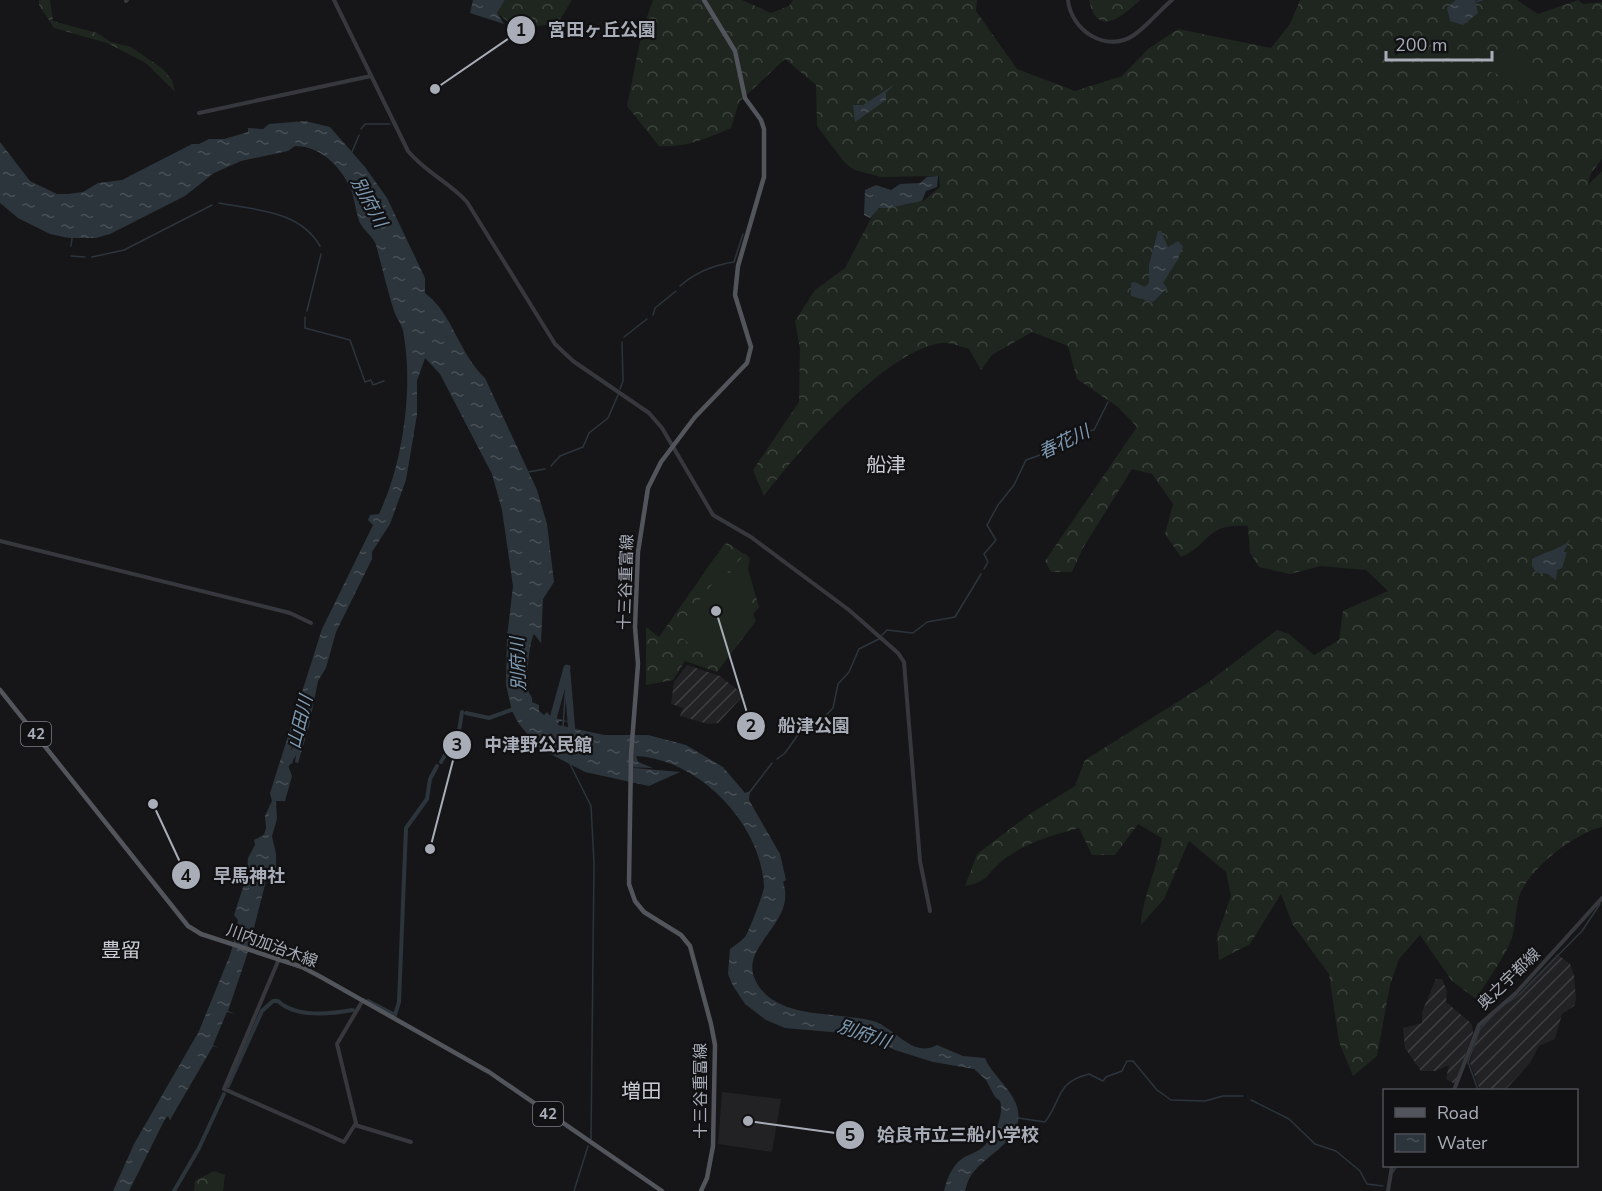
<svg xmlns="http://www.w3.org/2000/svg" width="1602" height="1191" viewBox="0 0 1602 1191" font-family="'Nunito Sans','Noto Sans JP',sans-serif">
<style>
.built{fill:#222225}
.industrial{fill:url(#industrial-furrows)}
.forest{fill:url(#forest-crowns)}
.garden{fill:#1e261f}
.water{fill:url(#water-ripples)}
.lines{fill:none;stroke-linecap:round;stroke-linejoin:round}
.stream{stroke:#2c353c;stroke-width:1.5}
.canal{stroke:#2c353c;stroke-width:4}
.river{stroke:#2c353c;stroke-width:7}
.minor{stroke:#37383d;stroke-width:4}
.major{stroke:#53555c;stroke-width:4.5}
.labels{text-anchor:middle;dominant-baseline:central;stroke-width:4.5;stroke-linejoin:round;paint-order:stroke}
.shield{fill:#111113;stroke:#7b7e86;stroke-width:1.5}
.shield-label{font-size:15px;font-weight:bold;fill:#a8adb8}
.street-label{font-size:16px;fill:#a8adb8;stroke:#111113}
.water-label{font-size:18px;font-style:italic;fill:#7f9bb3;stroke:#111113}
.quarter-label{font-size:20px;fill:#c9ccd4;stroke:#111113}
.leader{fill:none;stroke:#a8adb8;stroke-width:2}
.callout-dot{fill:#a8adb8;stroke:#111113;stroke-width:2}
.mark-label{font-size:18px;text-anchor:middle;font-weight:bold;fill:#111}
.callout-label{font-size:18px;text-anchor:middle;font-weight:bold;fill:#a8adb8;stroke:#111113;stroke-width:4.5;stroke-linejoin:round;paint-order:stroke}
</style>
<defs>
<pattern id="industrial-furrows" width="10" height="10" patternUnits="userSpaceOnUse" patternTransform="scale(1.5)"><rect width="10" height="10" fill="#222225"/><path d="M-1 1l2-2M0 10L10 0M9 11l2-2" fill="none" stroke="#3f3f43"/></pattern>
<pattern id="forest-crowns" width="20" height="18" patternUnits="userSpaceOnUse" patternTransform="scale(1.5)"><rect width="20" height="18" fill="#1e261f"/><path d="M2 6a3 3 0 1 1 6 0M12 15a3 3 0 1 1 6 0" fill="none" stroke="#3c433d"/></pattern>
<pattern id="water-ripples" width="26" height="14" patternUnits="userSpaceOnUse" patternTransform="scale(1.5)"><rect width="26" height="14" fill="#2c353c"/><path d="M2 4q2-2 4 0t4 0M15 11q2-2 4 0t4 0" fill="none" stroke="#485056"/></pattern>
</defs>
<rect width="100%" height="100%" fill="#161618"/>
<polygon class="built" points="722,1092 781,1099 772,1152 718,1144"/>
<g class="industrial">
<polygon points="687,665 720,676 744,695 718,723 708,724 680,716 683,708 671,704 674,682"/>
<polygon points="1557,954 1570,964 1574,975 1576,1000 1574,1006 1562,1014 1555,1039 1539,1046 1530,1063 1508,1087 1504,1090 1480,1090 1470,1063 1478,1030 1485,1021 1517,995"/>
<polygon points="1436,979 1442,979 1447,991 1446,1002 1472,1024 1473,1033 1455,1084 1446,1079 1449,1065 1435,1071 1421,1071 1405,1048 1403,1028 1422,1023 1422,1012"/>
</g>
<g class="forest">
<polygon points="39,0 50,0 53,21 97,33 111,42 131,47 163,69 172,80 175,92 146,63 107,43 54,28 39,5"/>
<polygon points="505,0 572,0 557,24 516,28 497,13"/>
<path d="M653 0H742L771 13 789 6 793 0H977L976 11 1017 69 1075 91 1122 76 1148 49 1178 29 1271 48 1290 24 1300 0H1517L1538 14 1578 0 1583 4 1602 2V159L1591 173 1588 185 1602 171V827C1575 833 1528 869 1519 897 1515 910 1516 925 1512 938 1504 959 1487 980 1476 999L1452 981 1420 935 1399 959 1390 985 1377 1056 1353 1076 1339 1042 1329 974 1293 925 1281 894 1250 944 1219 960 1217 935 1231 896 1226 872 1189 841 1164 899 1141 925C1142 898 1158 867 1162 838L1138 824 1115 855H1092L1079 828C1053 835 1024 843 1002 861 985 875 990 881 965 886L977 854 1030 814 1075 786 1085 760 1206 684 1277 630 1289 634 1314 655 1339 640 1343 611 1388 591 1366 570 1321 566 1290 574 1259 567 1250 553 1248 526C1204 523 1213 543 1181 557L1165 534 1173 504 1152 474 1132 469 1083 548 1072 572H1051L1045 561 1137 427 1118 407 1077 379 1068 346 1032 332 992 355 981 370 969 349C961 347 950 342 942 343 887 349 797 452 764 496L753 470 799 402 800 349 795 321 815 290 845 268 876 209 910 204 915 201 922 202 940 187 939 176 881 177 855 170 845 163 817 126 816 85 785 59 739 102 731 128C708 138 685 148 659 146L627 106 642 31Z"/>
<path d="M1089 0H1140C1123 16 1097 39 1089 0Z"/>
<polygon points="726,542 750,558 748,569 759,607 753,614 756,621 717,672 685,661 673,680 646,685 646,627 659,637"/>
<polygon points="214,1171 225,1175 223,1191 194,1191 195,1181"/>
</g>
<g class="garden">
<path d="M1515 48C1527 50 1531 57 1535 69L1521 108 1518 105 1520 92 1514 79 1477 68 1493 57 1498 49Z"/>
<polygon points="725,544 740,556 719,583 704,572"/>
<polygon points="745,553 749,559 747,570 754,592 745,604 721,585"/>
<polygon points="713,583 753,616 755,621 720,667 674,632"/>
</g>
<g class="water">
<polygon points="473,0 505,0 497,13 504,24 470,13"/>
<polygon points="1456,0 1475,0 1478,13 1463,25 1450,21 1447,8"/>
<polygon points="895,84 886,93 886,100 855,122 853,105 863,105"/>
<path d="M305 121 330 127 365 167 387 198 425 278V293C453 314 459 354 485 378L537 490 547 524 554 582 543 599 541 643 534 634C529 643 526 678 528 689 529 696 533 695 532 702L539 705V711L544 715 547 712 551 717 571 722 559 721 558 725 604 735H648L686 745 723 767 745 793 750 791 749 800 780 854 786 880 783 882C797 922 742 944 754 977 771 1021 835 1011 873 1021 894 1027 913 1059 937 1045L963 1056 985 1058C991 1074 1010 1087 1016 1104 1029 1137 987 1153 972 1174 968 1179 967 1185 965 1191H944C947 1179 950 1171 958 1162 964 1156 972 1154 979 1150 992 1142 1005 1116 1000 1101L995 1097 986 1080 974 1069 933 1062 895 1050 865 1035 785 1028 766 1020 745 1004 733 986 728 974 730 949C735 945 740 942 745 937 748 934 764 892 764 887 762 825 699 759 636 756L638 762 653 768 624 767 680 772 649 786 585 772 539 748 519 724 512 711 506 685 507 637 513 586 502 510 492 474 440 374 425 358 417 381V415L406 480 390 524 372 552V559L336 632 326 668 318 681 309 726 298 763 295 762 300 730 291 749 293 763 288 765 292 776 285 801H276L277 819 272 836 276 854V871L274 876 266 881 247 955 228 1011 236 1014 227 1012 213 1045 218 1048 213 1046 170 1120 168 1116 165 1119 129 1191H113L134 1144 199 1031 230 955C234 944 236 931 238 920L234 915 247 875 248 858 255 845 254 840 264 835 266 828 265 816 272 801 270 793 322 629 373 525 368 520 370 515 379 514C403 464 414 386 403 331 402 324 396 318 394 311 387 289 382 267 376 245 373 236 364 231 360 223 356 213 355 202 352 192 343 169 322 146 295 146L288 151 241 161 214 173 185 196 110 234 96 238H69L50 234 18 218 0 203V142L30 181 57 194H68L83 192 98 183 122 180 192 144H199L209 139H224L248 132V128L263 129 269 124Z"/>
<polygon points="938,176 937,187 926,191 922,201 889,208 879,208 870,218 864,215 865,190 876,185 891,190 900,184 920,183 927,177"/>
<polygon points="1158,231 1161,231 1168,247 1178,241 1183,246 1178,259 1163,283 1167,288 1153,302 1131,296 1131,283 1135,282 1145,287 1149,283 1149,265"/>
<path d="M1571 539 1563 552H1567L1562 568 1557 570 1556 580 1548 574 1536 572 1532 566V559C1546 551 1560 550 1571 539Z"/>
</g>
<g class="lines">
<g class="stream">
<polyline points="1475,2 1482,0"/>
<polyline points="361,129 365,124 390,124"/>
<polyline points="352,152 359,135"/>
<path d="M219 203C255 210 299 210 320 246"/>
<polyline points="71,246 72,238"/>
<polyline points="71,256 85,257"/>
<polyline points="92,257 124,250 212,205"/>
<path d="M680 286C696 272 713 265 734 262L743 234"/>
<polyline points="307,311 321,254"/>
<polyline points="653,315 655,308 676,291"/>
<polyline points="305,317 305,328 350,340 365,382 371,380 373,385 384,381"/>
<polyline points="624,337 647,319"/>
<polyline points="620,389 623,381 622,342"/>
<polyline points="551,466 560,456 583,447 589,433 608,418 618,395"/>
<polyline points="528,472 545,469"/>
<polyline points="984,569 988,562 984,554 996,540 987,525 998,505 1014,485 1026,460 1040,455 1045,448 1075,433 1094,430 1108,402"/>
<polyline points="882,635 887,630 913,633 927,622 955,617 981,574"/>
<polyline points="563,727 567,668"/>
<polyline points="777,759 785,753 800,732 814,728 833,708 838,684 849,672 859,649 879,639"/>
<polyline points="570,764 591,806 594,863 591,1139"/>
<polyline points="749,793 772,763"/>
<polyline points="1507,1003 1519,995 1582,931 1600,904"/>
<polyline points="1478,1090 1468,1062 1480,1029 1494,1014"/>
<polyline points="1251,1100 1289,1119 1315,1144 1336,1151 1360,1171 1367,1184 1383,1186"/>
<path d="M1018 1118 1045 1122C1063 1098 1055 1083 1089 1074L1103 1081 1106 1077 1122 1071 1127 1061H1133L1157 1090 1171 1100 1205 1101 1223 1096H1243"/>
<polyline points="1393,1172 1397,1166"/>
<polyline points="574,1191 588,1146"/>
</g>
<g class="canal">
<polyline points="466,713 489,718 514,709"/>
<polyline points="441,762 459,731 462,712"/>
<polyline points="368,1001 395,1015 399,1002 406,828 427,799 430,779 437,766"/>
<path d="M228 1086 262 1011 273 1001H278C296 1018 330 1014 353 1010"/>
<polyline points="174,1191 199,1148 224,1094"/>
</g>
<g class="river">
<polyline points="567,673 572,733"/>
<polyline points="551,726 567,668"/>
<polyline points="287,763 296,749 301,720"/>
</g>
<g class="minor">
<path d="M334 0 408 151C425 172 449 182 467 202L555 344 573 361 649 413 662 428 713 515 751 537 849 610 898 653 904 662 920 861 930 911"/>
<path d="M1068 0C1071 30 1106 54 1134 35 1147 26 1159 11 1172 0"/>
<polyline points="126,1 127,0"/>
<polyline points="199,113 371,76"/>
<polyline points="0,541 290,613 311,623"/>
<polyline points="279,959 224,1089 344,1142 356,1123 337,1044 363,1000"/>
<polyline points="1454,1090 1479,1025 1516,993 1602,898"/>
<polyline points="355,1125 411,1142"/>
<polyline points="1388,1191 1392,1166"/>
</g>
<g class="major">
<polyline points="0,690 188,926 201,934 302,967 321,977 489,1072 662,1191"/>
<polyline points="701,1191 707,1178 713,1146 715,1045 711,1024 690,946 681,935 644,912 635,901 629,884 631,755 638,664 635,627 638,552 648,488 661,462 695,417 747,363 751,347 735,295 738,266 764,177 764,129 761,120 745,98 735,51 704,0"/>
</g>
</g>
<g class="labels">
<g class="shield">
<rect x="21" y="722" width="30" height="24" rx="4.5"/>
<rect x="533" y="1102" width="30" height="24" rx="4.5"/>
</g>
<g class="shield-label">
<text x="36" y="734">42</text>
<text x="548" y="1114">42</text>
</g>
<g class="street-label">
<text transform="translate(626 582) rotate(-88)">十三谷重富線</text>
<text transform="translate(272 946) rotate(20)">川内加治木線</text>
<text transform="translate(1509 979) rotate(-44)">奥之宇都線</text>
<text transform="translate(701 1091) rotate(-90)">十三谷重富線</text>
</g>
<g class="water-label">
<text transform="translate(369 202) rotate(61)">別府川</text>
<text transform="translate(1064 442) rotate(-26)">春花川</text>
<text transform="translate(518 664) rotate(-92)">別府川</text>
<text transform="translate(300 722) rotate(-76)">山田川</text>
<text transform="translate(864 1034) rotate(19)">別府川</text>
</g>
<g class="quarter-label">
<text x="886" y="465">船津</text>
<text x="121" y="950">豊留</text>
<text x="641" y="1091">増田</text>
</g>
</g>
<path class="leader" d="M435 89L521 30M716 611L751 726M430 849L457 745M153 804L186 875M748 1121L850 1135"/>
<g class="callout-dot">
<circle cx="435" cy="89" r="6"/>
<circle cx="716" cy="611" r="6"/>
<circle cx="430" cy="849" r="6"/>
<circle cx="153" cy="804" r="6"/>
<circle cx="748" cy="1121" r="6"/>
<circle cx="521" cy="30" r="15"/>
<circle cx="751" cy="726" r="15"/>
<circle cx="457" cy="745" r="15"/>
<circle cx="186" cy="875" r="15"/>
<circle cx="850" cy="1135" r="15"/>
</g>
<g class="mark-label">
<text x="521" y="36">1</text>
<text x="751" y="732">2</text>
<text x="457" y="751">3</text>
<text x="186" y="882">4</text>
<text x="850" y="1141">5</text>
</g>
<g class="callout-label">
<text x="602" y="36">宮田ヶ丘公園</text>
<text x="814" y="732">船津公園</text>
<text x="538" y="751">中津野公民館</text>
<text x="249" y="882">早馬神社</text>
<text x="958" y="1141">姶良市立三船小学校</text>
</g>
<rect x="1383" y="1089" width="195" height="78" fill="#111113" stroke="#4d4f55" stroke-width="1.5"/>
<rect x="1395" y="1108" width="30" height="9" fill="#53555c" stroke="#4d4f55" stroke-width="1.5"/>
<text x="1437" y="1119" font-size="18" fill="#a8adb8">Road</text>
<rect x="1395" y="1134" width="30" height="18" fill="url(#water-ripples)" stroke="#4d4f55" stroke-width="1.5"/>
<text x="1437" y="1149" font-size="18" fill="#a8adb8">Water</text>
<path d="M1386 51v9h106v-9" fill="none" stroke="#a8adb8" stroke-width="3"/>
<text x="1395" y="51" font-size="18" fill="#a8adb8" stroke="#111113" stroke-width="4.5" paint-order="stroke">200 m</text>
</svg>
